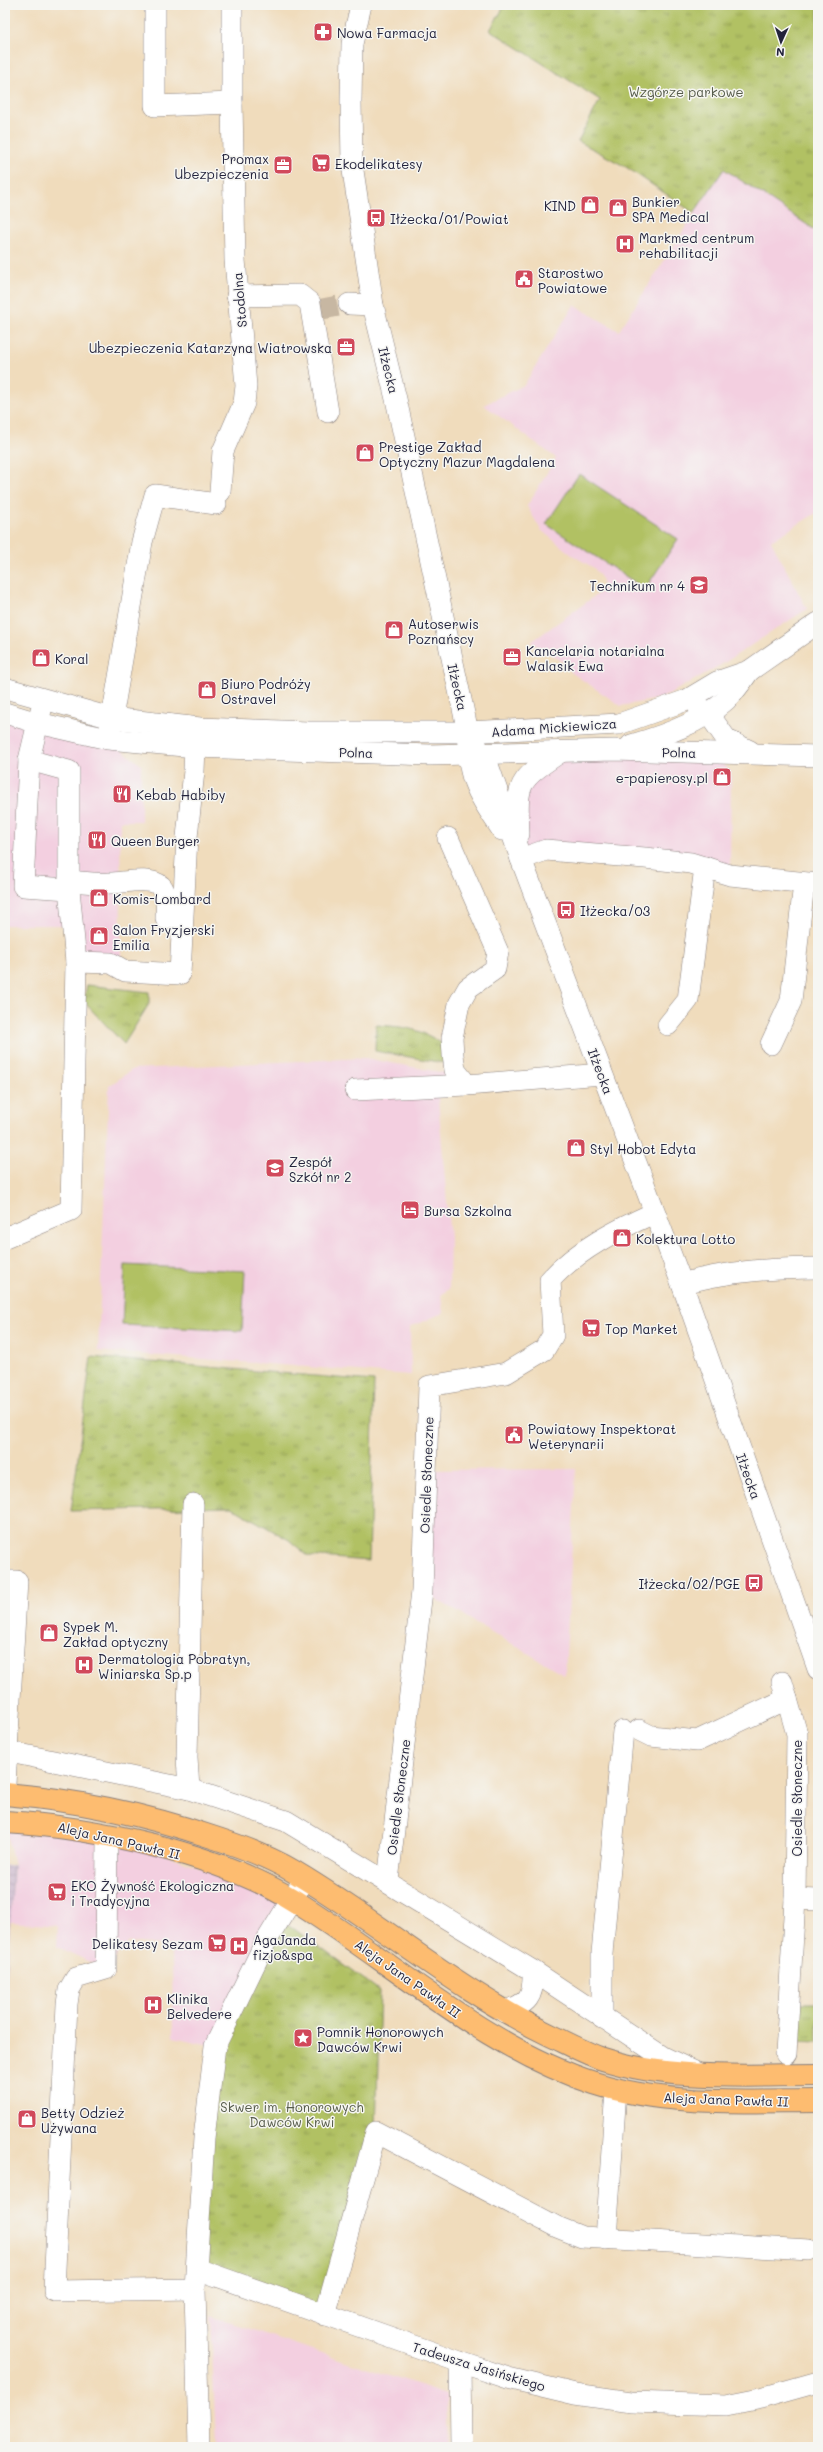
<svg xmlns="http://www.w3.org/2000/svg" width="823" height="2452" viewBox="0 0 823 2452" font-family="Mali,sans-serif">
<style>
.built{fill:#f3cfe0}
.industrial{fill:url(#industrial-grid)}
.park{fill:url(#park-tufts);stroke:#6a7250}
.pitch{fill:#b1c164;stroke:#6a7250}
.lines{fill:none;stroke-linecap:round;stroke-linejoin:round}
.minor-tunnel{stroke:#c7b7a2;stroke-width:21;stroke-dasharray:21 10;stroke-linecap:butt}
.minor-casing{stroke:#897f7c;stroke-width:22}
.major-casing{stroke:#897f7c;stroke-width:24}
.minor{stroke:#fff;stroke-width:21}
.major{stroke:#fdbc70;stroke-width:22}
.labels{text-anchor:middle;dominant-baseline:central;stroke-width:3;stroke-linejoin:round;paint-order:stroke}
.poi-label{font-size:13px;fill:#22223b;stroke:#f6f6f2;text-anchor:start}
.park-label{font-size:13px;fill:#545a49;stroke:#f6f6f2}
.street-label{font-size:13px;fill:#22223b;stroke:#f6f6f2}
</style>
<defs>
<pattern id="industrial-grid" width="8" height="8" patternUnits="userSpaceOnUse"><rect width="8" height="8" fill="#cfbdcf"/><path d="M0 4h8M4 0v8" fill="none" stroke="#b1a2b3"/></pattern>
<pattern id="park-tufts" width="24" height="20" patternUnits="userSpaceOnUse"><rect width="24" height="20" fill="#b1c164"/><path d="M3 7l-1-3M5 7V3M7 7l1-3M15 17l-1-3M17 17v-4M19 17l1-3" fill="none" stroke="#909c54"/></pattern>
</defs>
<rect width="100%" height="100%" fill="#f6f6f2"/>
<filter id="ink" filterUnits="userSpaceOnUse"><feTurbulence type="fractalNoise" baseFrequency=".025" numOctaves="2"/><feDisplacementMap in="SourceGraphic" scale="8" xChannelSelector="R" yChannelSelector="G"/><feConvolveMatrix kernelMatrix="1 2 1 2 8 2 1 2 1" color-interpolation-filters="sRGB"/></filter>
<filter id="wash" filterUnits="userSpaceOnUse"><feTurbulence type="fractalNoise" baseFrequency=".012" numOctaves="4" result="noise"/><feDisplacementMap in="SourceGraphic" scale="16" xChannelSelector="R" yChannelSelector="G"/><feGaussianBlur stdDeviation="0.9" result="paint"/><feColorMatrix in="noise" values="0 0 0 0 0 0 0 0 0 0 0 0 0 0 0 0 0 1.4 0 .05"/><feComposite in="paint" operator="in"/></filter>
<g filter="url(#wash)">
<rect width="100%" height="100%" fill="#f0dcbc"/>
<g class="built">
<polygon points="723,169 818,232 818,512 771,541 807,609 724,663 662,698 621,706 572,673 564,663 531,642 602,591 603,580 594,568 572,555 541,530 527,506 556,458 484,405 524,385 574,305 619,331"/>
<polygon points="5,713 108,739 141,765 141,821 120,821 121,961 76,962 74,925 5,925"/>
<polygon points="710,752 731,772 730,875 691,863 521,859 525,778 559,753"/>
<polygon points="365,1058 445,1073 438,1099 450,1238 449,1289 441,1295 443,1313 410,1327 411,1375 98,1351 109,1086 133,1069"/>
<polygon points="576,1469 565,1675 422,1591 426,1470"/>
<polygon points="5,1823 107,1835 292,1899 215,2046 173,2037 172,1946 129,1942 106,1969 57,1947 58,1926 10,1922 14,1865"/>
<polygon points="211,2316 446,2395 448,2447 216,2447"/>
</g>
<polygon class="industrial" points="5,1865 14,1865 5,2006"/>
<g class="park">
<polygon points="505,5 818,5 818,232 724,169 694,213 626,167 578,141 600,100 490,30"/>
<polygon points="87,985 149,992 149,1004 124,1044 84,1002"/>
<path d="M376 1025C407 1027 419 1028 446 1046L444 1063 375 1051Z"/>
<polygon points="91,1357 374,1381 369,1561 308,1556 289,1540 231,1507 71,1511"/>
<polygon points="279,1918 380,1991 376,2132 325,2315 197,2269 211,2065"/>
<polygon points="797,2004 818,2004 818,2042 796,2041"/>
</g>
<g class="pitch">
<polygon points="579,474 678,539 645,589 546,524"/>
<polygon points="125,1265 245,1271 242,1331 122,1325"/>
</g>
</g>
<g filter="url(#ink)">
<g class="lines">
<polyline class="minor-tunnel" points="317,310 349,304"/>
<defs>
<g id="minor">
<polyline points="155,5 155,106 232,103"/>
<path d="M361 5 352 44 351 102 352 164 360 217 373 305 396 399 468 732C466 778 478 793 502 830"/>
<polyline points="237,296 300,295 310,303 328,412"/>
<polyline points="349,304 373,305"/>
<polyline points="220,492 223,451 244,403 246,386 235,260 232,103 232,5"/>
<polyline points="5,688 111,718 200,728 308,732 468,732 619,724 687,700 717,682 749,671 818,623"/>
<polyline points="698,706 708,713 727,740 750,751"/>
<polyline points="41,710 29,760 23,886 69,889"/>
<polyline points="5,713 38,723 108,739 195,747 430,755 614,750 818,756"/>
<polyline points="110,730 142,542 155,495 216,504"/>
<polyline points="468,732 488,765 521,859 682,1284 818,1669"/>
<path d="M631 745C663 736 701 723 726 700 735 692 742 681 749 671"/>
<path d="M519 834C517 783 516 782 559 753"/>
<polyline points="448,838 498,952 495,969 468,988 459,1004 452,1038 453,1055 455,1070 467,1085 602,1074"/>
<polyline points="521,859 546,850 645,858 691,863 730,875 818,884"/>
<path d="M70 881C83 882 96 884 110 883 123 883 150 876 161 886 168 893 166 909 166 919"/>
<polyline points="76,962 111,963 125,971 180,974 187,837 194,771 195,747"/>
<polyline points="668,1025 688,1000 705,867"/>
<polyline points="771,1044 791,1001 804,883"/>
<polyline points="355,1090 467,1085"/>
<polyline points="5,1238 71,1210 76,962 69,889 69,771 29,760"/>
<path d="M682 1284C726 1271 772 1268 818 1268"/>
<polyline points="5,1581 17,1581 5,1784"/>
<polyline points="782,1682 797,1734 795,1899 786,2054"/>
<polyline points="639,1730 651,1736 697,1741 787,1699"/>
<polyline points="5,1751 189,1789 286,1821 533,1971 663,2057 699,2074"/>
<polyline points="189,1789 187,1757 193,1504"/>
<polyline points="107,1835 106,1969 76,1978 69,1990 67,2004 54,2291 195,2289"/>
<path d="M388 1881 422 1591 429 1386 506 1373 544 1350 553 1335 550 1280C577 1250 618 1229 654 1213"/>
<polyline points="795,1899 818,1900"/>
<path d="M504 2012C528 2003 534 1998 533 1971"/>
<polyline points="602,2018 602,1953 623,1731"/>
<polyline points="606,2239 616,2090"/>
<polyline points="197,2269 460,2362 508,2378 575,2394 631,2402 726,2405 761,2398 818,2382"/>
<polyline points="325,2315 376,2132 557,2227 582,2237 809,2250"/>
<polyline points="460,2362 461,2447"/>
<polyline points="199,2447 195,2289 204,2138 215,2046 265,1943 305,1878"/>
</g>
<g id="major">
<path d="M5 1794C76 1800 144 1814 212 1837 240 1846 268 1856 293 1871 381 1923 458 1991 550 2035 567 2043 585 2053 603 2059 672 2081 747 2075 818 2075"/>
<path d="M5 1822C94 1827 216 1853 293 1900 391 1960 484 2048 594 2083 665 2106 744 2101 818 2101"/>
</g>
</defs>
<use href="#minor" class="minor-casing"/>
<use href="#major" class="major-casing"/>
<use href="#minor" class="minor"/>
<use href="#major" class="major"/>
</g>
</g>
<defs>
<symbol id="pharmacy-square" viewBox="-11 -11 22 22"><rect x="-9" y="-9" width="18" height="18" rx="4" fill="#d1495b" stroke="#f6f6f2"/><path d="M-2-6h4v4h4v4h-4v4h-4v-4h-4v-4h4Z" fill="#fff"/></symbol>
<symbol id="supermarket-square" viewBox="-11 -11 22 22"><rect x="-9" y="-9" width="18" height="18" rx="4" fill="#d1495b" stroke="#f6f6f2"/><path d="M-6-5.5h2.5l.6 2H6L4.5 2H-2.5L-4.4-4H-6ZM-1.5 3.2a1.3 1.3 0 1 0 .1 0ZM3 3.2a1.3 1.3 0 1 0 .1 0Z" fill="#fff"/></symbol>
<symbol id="office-square" viewBox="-11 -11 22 22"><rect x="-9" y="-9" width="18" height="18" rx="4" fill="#d1495b" stroke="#f6f6f2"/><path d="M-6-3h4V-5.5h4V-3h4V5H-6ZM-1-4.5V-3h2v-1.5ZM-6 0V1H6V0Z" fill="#fff"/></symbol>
<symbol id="shop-square" viewBox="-11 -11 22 22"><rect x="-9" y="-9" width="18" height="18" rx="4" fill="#d1495b" stroke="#f6f6f2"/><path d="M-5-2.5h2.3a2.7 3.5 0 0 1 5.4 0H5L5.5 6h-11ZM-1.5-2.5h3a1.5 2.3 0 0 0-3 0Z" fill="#fff"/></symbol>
<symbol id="bus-square" viewBox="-11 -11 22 22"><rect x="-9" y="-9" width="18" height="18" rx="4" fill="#d1495b" stroke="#f6f6f2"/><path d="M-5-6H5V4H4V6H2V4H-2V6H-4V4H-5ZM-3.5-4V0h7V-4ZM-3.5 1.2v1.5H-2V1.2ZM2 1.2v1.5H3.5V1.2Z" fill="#fff"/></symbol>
<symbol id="hospital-square" viewBox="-11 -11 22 22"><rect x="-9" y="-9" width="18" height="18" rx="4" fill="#d1495b" stroke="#f6f6f2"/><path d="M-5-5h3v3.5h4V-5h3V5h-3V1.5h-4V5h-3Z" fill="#fff"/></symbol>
<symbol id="civic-square" viewBox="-11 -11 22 22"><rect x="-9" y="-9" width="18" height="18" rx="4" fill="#d1495b" stroke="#f6f6f2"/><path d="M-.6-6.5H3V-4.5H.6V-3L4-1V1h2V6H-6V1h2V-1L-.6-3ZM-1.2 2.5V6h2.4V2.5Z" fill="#fff"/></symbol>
<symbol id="school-square" viewBox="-11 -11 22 22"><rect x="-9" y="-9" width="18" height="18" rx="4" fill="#d1495b" stroke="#f6f6f2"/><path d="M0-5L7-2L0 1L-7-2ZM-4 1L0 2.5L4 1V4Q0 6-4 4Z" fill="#fff"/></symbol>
<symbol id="restaurant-square" viewBox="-11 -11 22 22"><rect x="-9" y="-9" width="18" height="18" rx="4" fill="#d1495b" stroke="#f6f6f2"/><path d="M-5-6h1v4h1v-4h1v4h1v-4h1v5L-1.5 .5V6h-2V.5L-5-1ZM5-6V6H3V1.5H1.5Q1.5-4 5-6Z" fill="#fff"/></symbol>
<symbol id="hotel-square" viewBox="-11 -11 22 22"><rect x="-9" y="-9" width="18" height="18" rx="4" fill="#d1495b" stroke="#f6f6f2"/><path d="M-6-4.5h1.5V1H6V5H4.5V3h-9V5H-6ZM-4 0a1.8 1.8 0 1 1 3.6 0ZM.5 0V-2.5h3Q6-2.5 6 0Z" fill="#fff"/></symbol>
<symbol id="sight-square" viewBox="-11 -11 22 22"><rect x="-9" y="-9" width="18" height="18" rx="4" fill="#d1495b" stroke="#f6f6f2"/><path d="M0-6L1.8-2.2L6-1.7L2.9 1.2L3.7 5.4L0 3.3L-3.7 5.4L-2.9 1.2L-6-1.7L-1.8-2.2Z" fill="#fff"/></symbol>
</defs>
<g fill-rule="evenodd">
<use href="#pharmacy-square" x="312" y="21" width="22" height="22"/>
<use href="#supermarket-square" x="310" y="152" width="22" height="22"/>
<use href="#office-square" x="272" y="154" width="22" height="22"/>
<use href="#shop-square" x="579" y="194" width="22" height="22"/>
<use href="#shop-square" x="607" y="197" width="22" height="22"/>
<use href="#bus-square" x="365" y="207" width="22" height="22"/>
<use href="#hospital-square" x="614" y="233" width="22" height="22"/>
<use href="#civic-square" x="513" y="268" width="22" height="22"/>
<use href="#office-square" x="335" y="336" width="22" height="22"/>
<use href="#shop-square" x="354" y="442" width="22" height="22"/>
<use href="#school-square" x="688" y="574" width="22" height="22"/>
<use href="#shop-square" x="383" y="619" width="22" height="22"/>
<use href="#office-square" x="501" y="646" width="22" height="22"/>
<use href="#shop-square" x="30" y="647" width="22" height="22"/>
<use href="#shop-square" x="196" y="679" width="22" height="22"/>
<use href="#shop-square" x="711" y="766" width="22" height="22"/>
<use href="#restaurant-square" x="111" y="783" width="22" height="22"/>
<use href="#restaurant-square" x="86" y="829" width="22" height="22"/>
<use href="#shop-square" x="88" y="887" width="22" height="22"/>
<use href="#bus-square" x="555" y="899" width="22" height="22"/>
<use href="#shop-square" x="88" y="925" width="22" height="22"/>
<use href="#shop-square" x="565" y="1137" width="22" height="22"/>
<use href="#school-square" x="264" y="1157" width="22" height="22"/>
<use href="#hotel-square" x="399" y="1199" width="22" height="22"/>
<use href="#shop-square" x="611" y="1227" width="22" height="22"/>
<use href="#supermarket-square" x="580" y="1317" width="22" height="22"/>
<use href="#civic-square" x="503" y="1424" width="22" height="22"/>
<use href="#bus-square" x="743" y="1572" width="22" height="22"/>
<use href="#shop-square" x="38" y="1622" width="22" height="22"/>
<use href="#hospital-square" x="73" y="1654" width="22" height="22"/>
<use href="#supermarket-square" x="46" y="1881" width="22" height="22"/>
<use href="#supermarket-square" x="206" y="1932" width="22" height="22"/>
<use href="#hospital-square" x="228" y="1935" width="22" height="22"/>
<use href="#hospital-square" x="142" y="1994" width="22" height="22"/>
<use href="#sight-square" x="292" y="2027" width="22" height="22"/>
<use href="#shop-square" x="16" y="2108" width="22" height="22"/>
</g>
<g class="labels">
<g class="poi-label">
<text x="337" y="32">Nowa Farmacja</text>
<text x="269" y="158" text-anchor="end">Promax<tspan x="269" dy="15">Ubezpieczenia</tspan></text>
<text x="335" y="163">Ekodelikatesy</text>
<text x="632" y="201">Bunkier<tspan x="632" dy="15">SPA Medical</tspan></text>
<text x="576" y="205" text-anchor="end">KIND</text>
<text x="390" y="218">Iłżecka/01/Powiat</text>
<text x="639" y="237">Markmed centrum<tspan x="639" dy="15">rehabilitacji</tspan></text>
<text x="538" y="272">Starostwo<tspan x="538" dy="15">Powiatowe</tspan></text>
<text x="332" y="347" text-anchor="end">Ubezpieczenia Katarzyna Wiatrowska</text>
<text x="379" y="446">Prestige Zakład<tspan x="379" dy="15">Optyczny Mazur Magdalena</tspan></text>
<text x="685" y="585" text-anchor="end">Technikum nr 4</text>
<text x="408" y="623">Autoserwis<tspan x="408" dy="15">Poznańscy</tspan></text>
<text x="526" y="650">Kancelaria notarialna<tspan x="526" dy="15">Walasik Ewa</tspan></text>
<text x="55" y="658">Koral</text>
<text x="221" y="683">Biuro Podróży<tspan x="221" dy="15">Ostravel</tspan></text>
<text x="708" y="777" text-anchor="end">e-papierosy.pl</text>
<text x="136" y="794">Kebab Habiby</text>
<text x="111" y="840">Queen Burger</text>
<text x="113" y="898">Komis-Lombard</text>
<text x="580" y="910">Iłżecka/03</text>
<text x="113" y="929">Salon Fryzjerski<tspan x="113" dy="15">Emilia</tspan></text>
<text x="590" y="1148">Styl Hobot Edyta</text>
<text x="289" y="1161">Zespół<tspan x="289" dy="15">Szkół nr 2</tspan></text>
<text x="424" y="1210">Bursa Szkolna</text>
<text x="636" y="1238">Kolektura Lotto</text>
<text x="605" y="1328">Top Market</text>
<text x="528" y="1428">Powiatowy Inspektorat<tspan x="528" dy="15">Weterynarii</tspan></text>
<text x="740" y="1583" text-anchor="end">Iłżecka/02/PGE</text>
<text x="63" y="1626">Sypek M.<tspan x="63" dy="15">Zakład optyczny</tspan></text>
<text x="98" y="1658">Dermatologia Pobratyn,<tspan x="98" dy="15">Winiarska Sp.p</tspan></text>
<text x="71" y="1885">EKO Żywność Ekologiczna<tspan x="71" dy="15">i Tradycyjna</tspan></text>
<text x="253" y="1939">AgaJanda<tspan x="253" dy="15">fizjo&amp;spa</tspan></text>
<text x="203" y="1943" text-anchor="end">Delikatesy Sezam</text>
<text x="167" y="1998">Klinika<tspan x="167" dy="15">Belvedere</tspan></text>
<text x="317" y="2031">Pomnik Honorowych<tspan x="317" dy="15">Dawców Krwi</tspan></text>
<text x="41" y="2112">Betty Odzież<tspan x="41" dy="15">Używana</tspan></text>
</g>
<g class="park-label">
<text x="686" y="91">Wzgórze parkowe</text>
<text x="292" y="2106">Skwer im. Honorowych<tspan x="292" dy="15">Dawców Krwi</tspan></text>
</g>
<g class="street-label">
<text transform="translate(239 300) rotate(-95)">Stodolna</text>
<text transform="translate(389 370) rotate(76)">Iłżecka</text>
<text transform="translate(458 687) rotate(77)">Iłżecka</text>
<text transform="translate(554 727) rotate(-4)">Adama Mickiewicza</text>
<text transform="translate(356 752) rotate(2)">Polna</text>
<text transform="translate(679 752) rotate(1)">Polna</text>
<text transform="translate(601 1071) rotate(69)">Iłżecka</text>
<text transform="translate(426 1475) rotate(-88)">Osiedle Słoneczne</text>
<text transform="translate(749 1476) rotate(70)">Iłżecka</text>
<text transform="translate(398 1797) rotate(-83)">Osiedle Słoneczne</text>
<text transform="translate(796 1798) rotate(-90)">Osiedle Słoneczne</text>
<text transform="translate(119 1840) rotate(13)">Aleja Jana Pawła II</text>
<text transform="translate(408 1978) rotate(35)">Aleja Jana Pawła II</text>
<text transform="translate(726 2099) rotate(2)">Aleja Jana Pawła II</text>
<text transform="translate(479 2366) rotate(17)">Tadeusza Jasińskiego</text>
</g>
</g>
<rect width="823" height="2452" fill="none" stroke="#f6f6f2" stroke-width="20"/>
<g transform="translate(781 42) rotate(183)" stroke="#f6f6f2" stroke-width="3" paint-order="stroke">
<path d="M0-3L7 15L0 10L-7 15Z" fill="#22223b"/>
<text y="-6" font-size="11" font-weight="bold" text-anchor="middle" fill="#22223b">N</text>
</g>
</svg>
